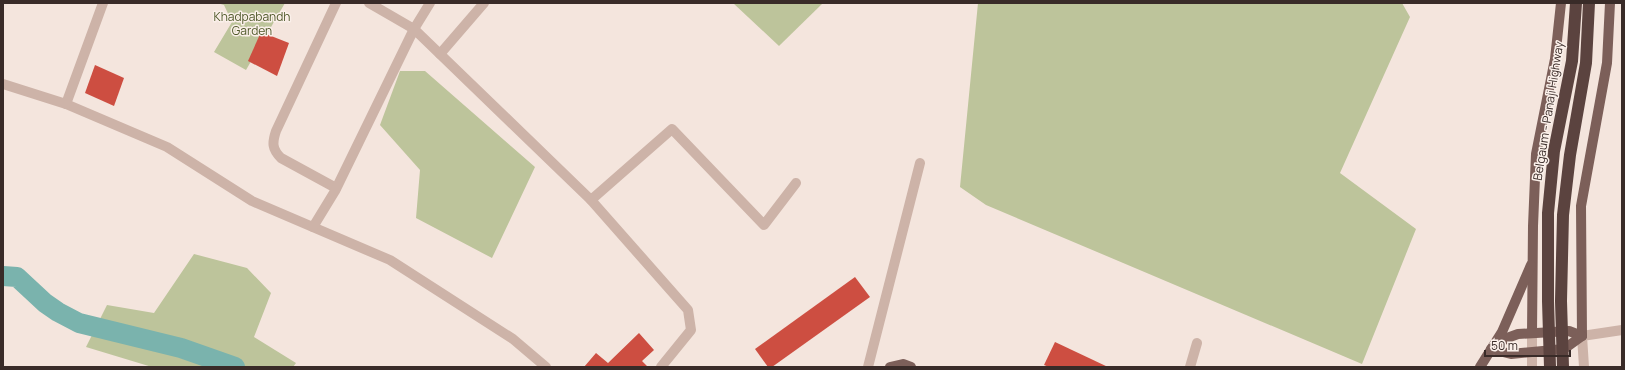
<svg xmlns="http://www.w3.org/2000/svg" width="1625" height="370" viewBox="0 0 1625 370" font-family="Manrope,sans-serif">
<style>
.green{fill:#bdc49b}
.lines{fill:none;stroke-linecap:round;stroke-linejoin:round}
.river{stroke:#7ab3ad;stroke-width:20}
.building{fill:#cd4e41}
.minor{stroke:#cdb3a8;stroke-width:10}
.major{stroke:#7c5f59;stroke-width:10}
.highway{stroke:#5b433f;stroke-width:12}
.labels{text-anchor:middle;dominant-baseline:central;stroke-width:3;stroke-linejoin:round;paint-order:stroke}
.park-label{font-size:12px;fill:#4f592a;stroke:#fbf0ea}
.street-label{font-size:12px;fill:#392b28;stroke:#fbf0ea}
</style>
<rect width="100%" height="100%" fill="#f4e5dd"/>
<g class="green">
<polygon points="217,3 285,3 246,70 214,52 232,22 224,5"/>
<polygon points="733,3 823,3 779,46"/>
<polygon points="978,3 1402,3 1410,17 1340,173 1416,229 1362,364 986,205 960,187"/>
<polygon points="400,71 425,71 535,167 492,258 416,218 420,170 380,125"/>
<polygon points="194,254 247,268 271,293 254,337 296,363 293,367 152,367 86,347 107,305 154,313"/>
</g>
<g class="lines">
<polyline class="river" points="3,276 17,277 45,303 58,312 79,323 181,348 235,367"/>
</g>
<g class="building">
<polygon points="261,32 289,43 277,76 248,61"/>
<polygon points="95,65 124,78 114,106 85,93"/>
<polygon points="855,277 870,297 772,367 768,367 755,349"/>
<polygon points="639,333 654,350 642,361 648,367 584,367 596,353 608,363"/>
<polygon points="1055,342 1108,367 1049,367 1044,365"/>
</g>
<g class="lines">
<g class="minor">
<path d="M336 3 276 131C272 143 272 149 281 158L336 188"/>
<polyline points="369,3 414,29 430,3"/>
<polyline points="440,54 484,3"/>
<polyline points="3,84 66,104 167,147 252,201 390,260 513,339 546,367"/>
<polyline points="66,104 103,3"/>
<polyline points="591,200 688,310 691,330 661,367"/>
<polyline points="313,227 335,191 414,29 591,200 672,129 764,225 796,183"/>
<polyline points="868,367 920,163"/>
<polyline points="1190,367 1197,343"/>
<polyline points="1532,367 1532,333"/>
<polyline points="1584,367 1582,336 1622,330"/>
</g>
<g class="major">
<polyline points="1532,333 1533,226 1536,154 1555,59 1561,3"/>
<polyline points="1582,336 1581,206 1607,63 1610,3"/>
<polyline points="1494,347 1507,338 1518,334 1569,331 1582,336"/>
<polyline points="1491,349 1511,354 1564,349 1582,336"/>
<polyline points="890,367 903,364 911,367"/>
<polyline points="1480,367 1502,332 1531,265"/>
</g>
<g class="highway">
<polyline points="1550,367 1548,301 1548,213 1554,151 1572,61 1576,3"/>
<polyline points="1563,367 1561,301 1563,215 1570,155 1586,63 1589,3"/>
</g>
</g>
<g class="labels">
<g class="park-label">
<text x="252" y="16">Khadpabandh<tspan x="252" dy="14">Garden</tspan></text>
</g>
<g class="street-label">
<text transform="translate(1548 111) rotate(-81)">Belgaum - Panaji Highway</text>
</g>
</g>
<rect width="1625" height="370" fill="none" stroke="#392b28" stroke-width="8"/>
<path d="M1485 350v6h85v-6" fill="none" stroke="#392b28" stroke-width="2"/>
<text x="1491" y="350" font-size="12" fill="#392b28" stroke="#fbf0ea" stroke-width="3" paint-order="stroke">50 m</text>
</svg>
